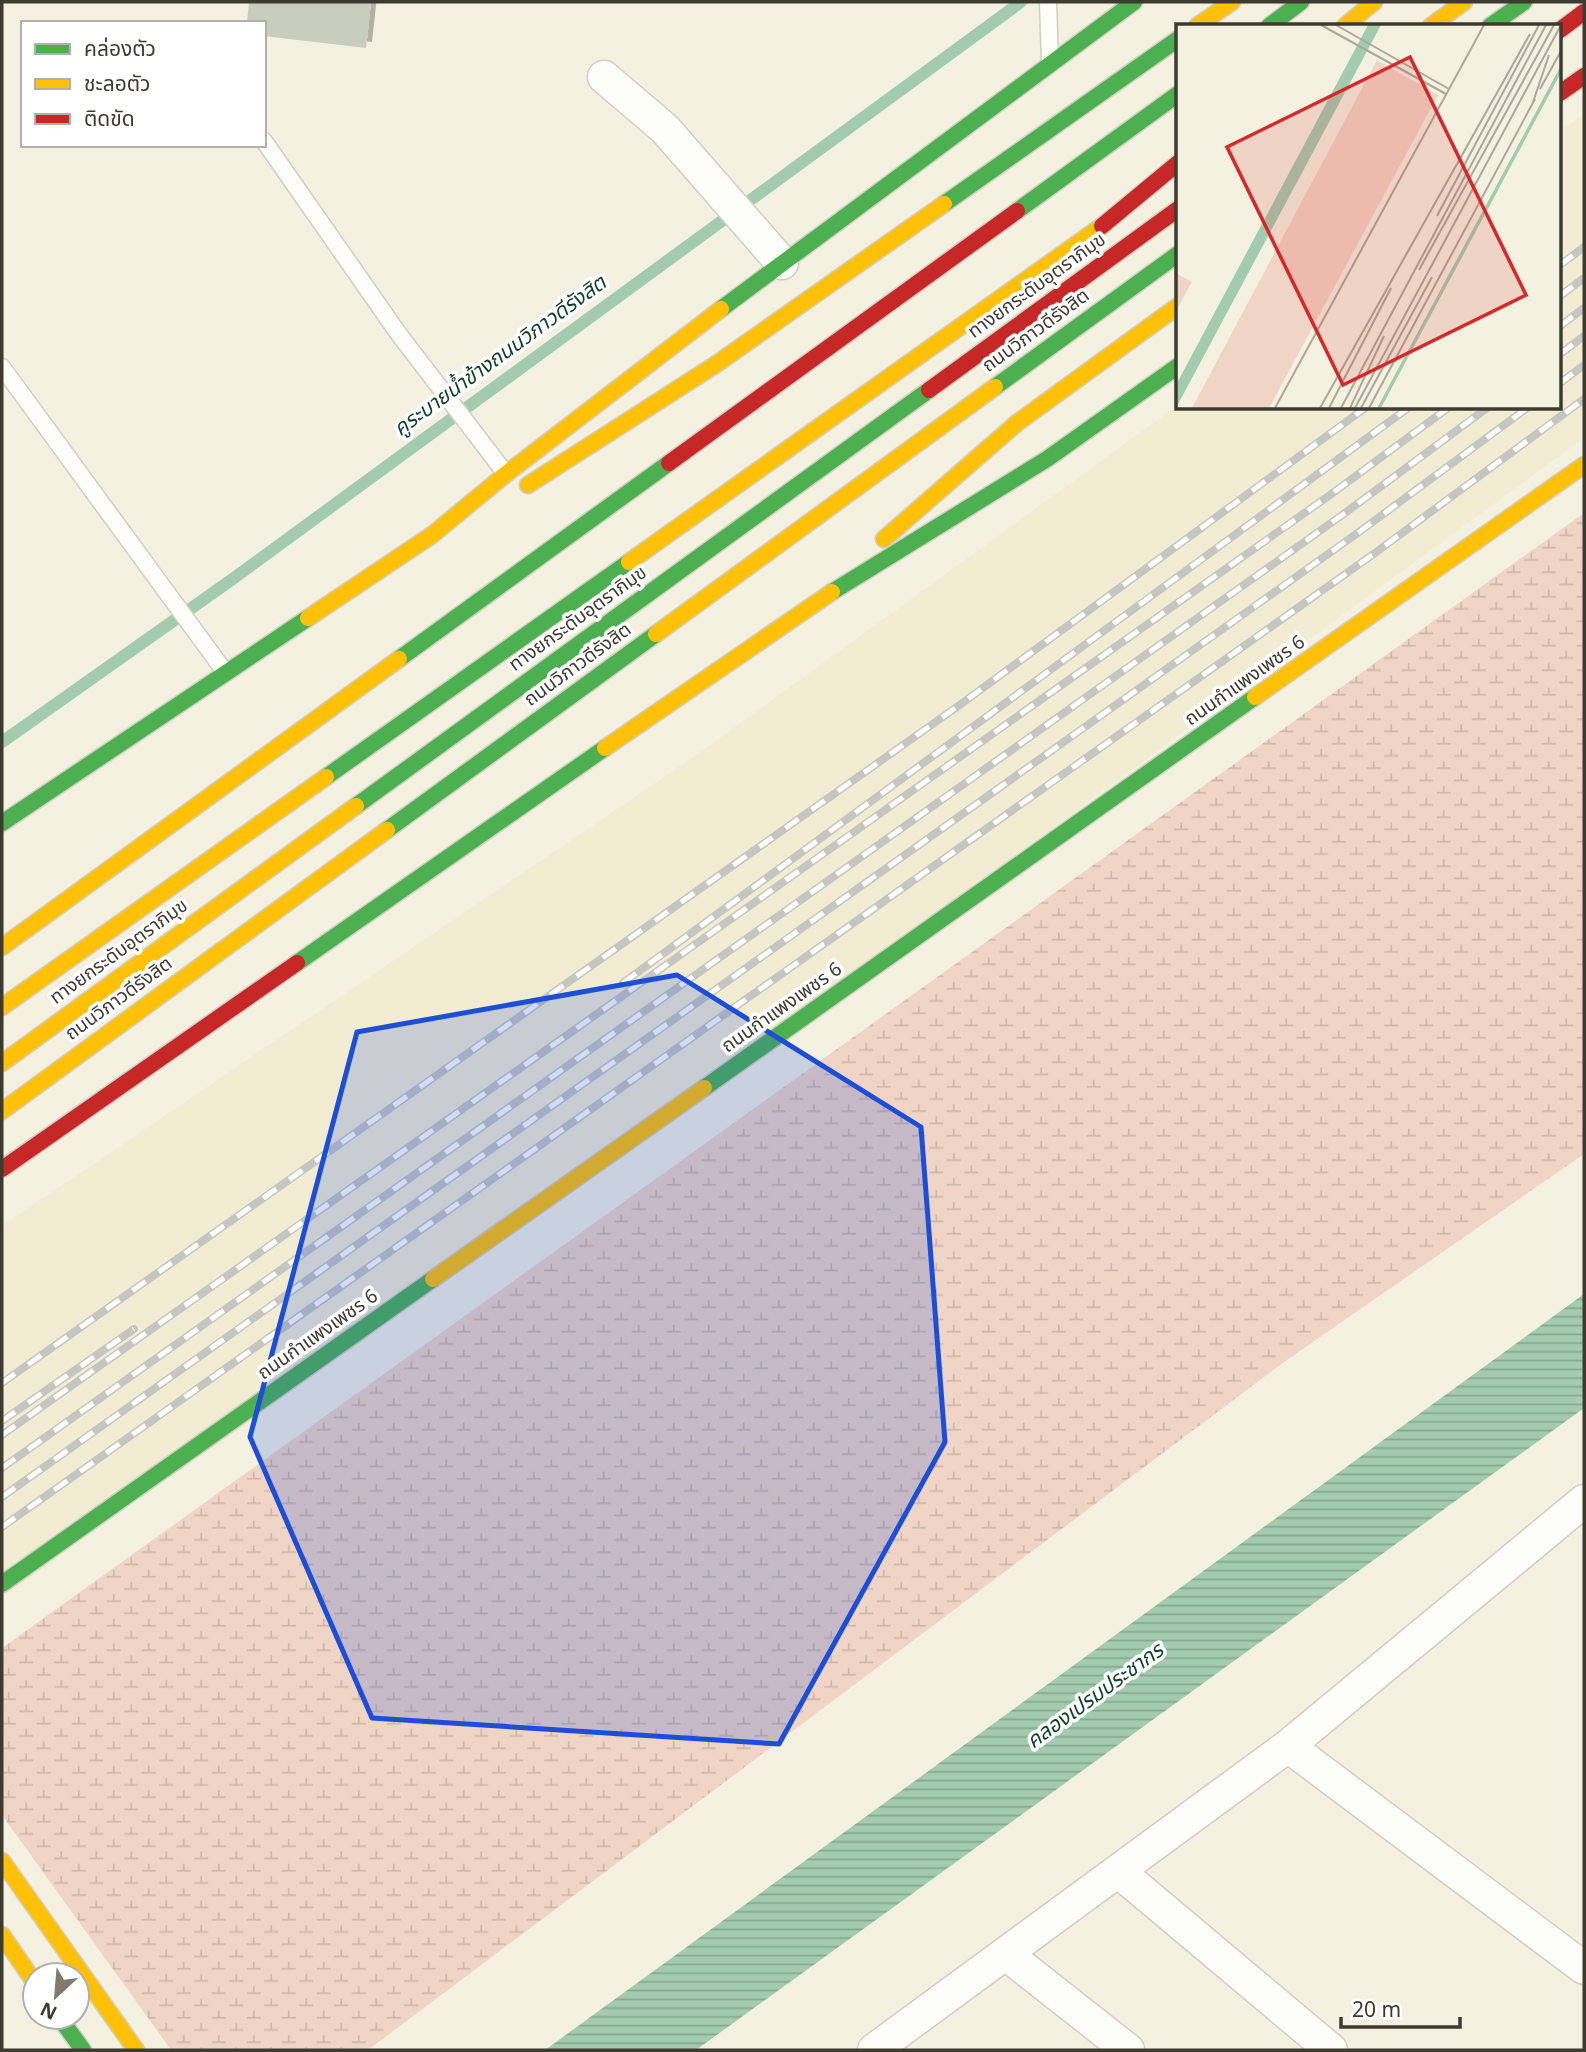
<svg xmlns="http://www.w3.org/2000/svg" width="1586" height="2052" viewBox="0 0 1586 2052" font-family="Georgia,'Noto Sans Thai',serif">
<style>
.built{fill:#f2edd2}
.wetland{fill:url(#wetland-marsh)}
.water{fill:url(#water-rules)}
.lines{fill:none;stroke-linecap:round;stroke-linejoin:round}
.stream{stroke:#a3ccaf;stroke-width:12}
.building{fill:#c9cdbc;filter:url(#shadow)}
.lane-casing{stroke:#d1cfc3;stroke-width:19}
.street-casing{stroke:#d1cfc3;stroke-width:35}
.fast-casing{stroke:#d1cfc3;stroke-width:19}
.slow-casing{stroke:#d1cfc3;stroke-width:19}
.jam-casing{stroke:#d1cfc3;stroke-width:19}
.lane{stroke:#fdfdfa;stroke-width:16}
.street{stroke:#fdfdfa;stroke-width:32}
.fast{stroke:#4caf50;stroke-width:16}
.slow{stroke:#ffc107;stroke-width:16}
.jam{stroke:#c62828;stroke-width:16}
.rail-casing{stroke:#c5c5c1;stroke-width:8}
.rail{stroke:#fff;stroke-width:5;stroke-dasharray:16;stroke-linecap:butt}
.marked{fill:#1d4ed8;fill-opacity:0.2;stroke:#1d4ed8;stroke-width:5;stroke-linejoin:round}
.labels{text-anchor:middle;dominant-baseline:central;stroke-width:7;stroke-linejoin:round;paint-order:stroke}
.street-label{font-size:19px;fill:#3d3b30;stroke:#fff}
.water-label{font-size:21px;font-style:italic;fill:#0e3f28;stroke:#fff}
.inset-river{fill:none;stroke:#a3ccaf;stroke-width:3.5}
.inset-road{fill:none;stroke:#aba89a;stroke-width:2}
.view{fill:#d62828;fill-opacity:0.15;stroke:#d62828;stroke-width:3.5}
.inset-edge{fill:none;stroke:#3d3b30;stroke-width:3.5}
</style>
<defs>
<pattern id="wetland-marsh" width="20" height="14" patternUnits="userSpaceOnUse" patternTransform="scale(1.75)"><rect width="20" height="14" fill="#f0d5c6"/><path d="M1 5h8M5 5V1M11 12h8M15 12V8" fill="none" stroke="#cfb8aa"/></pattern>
<pattern id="water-rules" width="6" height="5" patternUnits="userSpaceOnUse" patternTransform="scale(1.75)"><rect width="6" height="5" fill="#a3ccaf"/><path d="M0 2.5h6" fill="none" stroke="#86a78f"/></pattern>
<filter id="shadow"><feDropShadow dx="6" dy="-6" stdDeviation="0" flood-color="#0004"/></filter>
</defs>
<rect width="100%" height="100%" fill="#f4f1e1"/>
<polygon class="built" points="1584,114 1584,438 2,1598 2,1226 692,758 1178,405 1178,408 1560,408 1560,131"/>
<polygon class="wetland" points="1584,513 1584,1154 1284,1362 368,2050 171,2050 2,1815 2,1648"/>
<polygon class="water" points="1584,1294 1584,1408 696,2050 545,2050"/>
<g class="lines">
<polyline class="stream" points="2,742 234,578 1021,2"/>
</g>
<polygon class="building" points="249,2 371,2 366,48 264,36 264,23 247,23"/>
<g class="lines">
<defs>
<g id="lane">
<polyline points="1048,2 1050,62"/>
<polyline points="264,141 398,333 506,474"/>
<polyline points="2,367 225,672"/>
</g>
<g id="street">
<polyline points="604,77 665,129 782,263"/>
<polyline points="1288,1746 1584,1968"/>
<polyline points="1118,1871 1331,2050"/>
<polyline points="1006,1954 1128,2050"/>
<polyline points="874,2050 1288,1746 1584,1501"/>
</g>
<g id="fast">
<polyline points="1269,26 1301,2"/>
<polyline points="1490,26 1524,2"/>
<polyline points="944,204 1178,39"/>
<polyline points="1017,211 1178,94"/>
<polyline points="721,309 1134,2"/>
<polyline points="995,387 1178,254"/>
<polyline points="832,592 1047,459 1178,366"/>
<polyline points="399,659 669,463"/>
<polyline points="326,777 629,562"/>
<polyline points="356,806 929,390"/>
<polyline points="2,823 308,618"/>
<polyline points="387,830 656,634"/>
<polyline points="297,963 605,748"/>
<polyline points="704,1088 1255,697"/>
<polyline points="2,1584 433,1279"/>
<polyline points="59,2017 83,2050"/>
</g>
<g id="slow">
<polyline points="1197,26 1232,2"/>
<polyline points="1345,26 1374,2"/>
<polyline points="1431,26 1464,2"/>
<polyline points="528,485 715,365 944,204"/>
<polyline points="884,539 1017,423 1178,306"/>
<polyline points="629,562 1102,226"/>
<polyline points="308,618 432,535 506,474 721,309"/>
<polyline points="656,634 995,387"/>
<polyline points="1255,697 1584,465"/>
<polyline points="605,748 832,592"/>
<polyline points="2,947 399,659"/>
<polyline points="2,1007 326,777"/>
<polyline points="2,1063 356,806"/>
<polyline points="2,1111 387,830"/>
<polyline points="433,1279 704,1088"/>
<polyline points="2,1861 136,2050"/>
<polyline points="2,1935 35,1983"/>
</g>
<g id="jam">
<polyline points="1560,30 1584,12"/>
<polyline points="1560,93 1584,76"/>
<polyline points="1102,226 1178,163"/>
<polyline points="929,390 1178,209"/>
<polyline points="669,463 1017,211"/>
<polyline points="2,1169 297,963"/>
</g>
</defs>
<use href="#lane" class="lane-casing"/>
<use href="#street" class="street-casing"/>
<use href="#fast" class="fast-casing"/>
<use href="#slow" class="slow-casing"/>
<use href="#jam" class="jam-casing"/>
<use href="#lane" class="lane"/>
<use href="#street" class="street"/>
<use href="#fast" class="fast"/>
<use href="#slow" class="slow"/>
<use href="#jam" class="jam"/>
<defs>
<g id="rail">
<polyline points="1560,265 1584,247"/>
<polyline points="1560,296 1584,278"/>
<polyline points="1560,326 1584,308"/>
<polyline points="1560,354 1584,336"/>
<polyline points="1560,383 1584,365"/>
<polyline points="623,983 1408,408"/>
<polyline points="2,1383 961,704 1365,408"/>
<polyline points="2,1421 134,1329"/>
<polyline points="2,1435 1330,495 1448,408"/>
<polyline points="2,1468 1345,513 1487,408"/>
<polyline points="2,1497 1359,532 1527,408"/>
<polyline points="2,1527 1375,553 1584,399"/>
</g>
</defs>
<use href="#rail" class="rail-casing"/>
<use href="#rail" class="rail"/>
</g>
<path class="marked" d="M677 975 921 1127 945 1442 779 1744 372 1718 250 1437 357 1032Z"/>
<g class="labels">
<g class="street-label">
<text transform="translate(1037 286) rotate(-36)">ทางยกระดับอุตราภิมุข</text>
<text transform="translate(1036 331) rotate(-36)">ถนนวิภาวดีรังสิต</text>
<text transform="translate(578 619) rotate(-36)">ทางยกระดับอุตราภิมุข</text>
<text transform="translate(578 665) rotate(-36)">ถนนวิภาวดีรังสิต</text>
<text transform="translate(1245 681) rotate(-35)">ถนนกำแพงเพชร 6</text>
<text transform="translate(119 952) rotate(-36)">ทางยกระดับอุตราภิมุข</text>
<text transform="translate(119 999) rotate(-36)">ถนนวิภาวดีรังสิต</text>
<text transform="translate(782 1008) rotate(-35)">ถนนกำแพงเพชร 6</text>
<text transform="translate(318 1335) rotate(-35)">ถนนกำแพงเพชร 6</text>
</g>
<g class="water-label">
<text transform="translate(500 356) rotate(-36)">คูระบายน้ำข้างถนนวิภาวดีรังสิต</text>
<text transform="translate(1095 1696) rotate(-36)">คลองเปรมประชากร</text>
</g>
</g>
<g transform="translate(1176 24)">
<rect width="385" height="385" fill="#f4f1e1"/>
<path d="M201 36 262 71 93 384H16Z" fill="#f0d5c6"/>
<path d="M0 249 16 258 2 283 0 281Z" fill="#f0d5c6"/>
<path d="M192 1H205L0 384V361Z" fill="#a3ccaf"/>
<path class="inset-river" d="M203 384 385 45"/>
<path class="inset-road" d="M145 1 270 70M160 1 273 65M364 65 385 27M357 78 373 31M261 192 363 1M243 246 378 1M99 384 308 1M144 384 354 10M153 384 215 264M165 384 370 1M174 384 208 312M179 384 385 1M185 384 256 253M193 384 359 75"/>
<path class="view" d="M234 33 350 271 167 361 51 123Z"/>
<rect width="385" height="385" class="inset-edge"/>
</g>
<rect width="1586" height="2052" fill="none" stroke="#3d3b30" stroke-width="7"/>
<rect x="21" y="21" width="245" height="126" fill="#ffffff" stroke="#b1b1ac" stroke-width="2"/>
<rect x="35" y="44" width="35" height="10" fill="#4caf50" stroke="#b1b1ac" stroke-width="2"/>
<text x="84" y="56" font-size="21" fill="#3d3b30">คล่องตัว</text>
<rect x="35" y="79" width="35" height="10" fill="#ffc107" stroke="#b1b1ac" stroke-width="2"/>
<text x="84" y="91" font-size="21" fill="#3d3b30">ชะลอตัว</text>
<rect x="35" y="114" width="35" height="10" fill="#c62828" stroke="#b1b1ac" stroke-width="2"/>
<text x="84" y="126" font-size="21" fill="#3d3b30">ติดขัด</text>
<g transform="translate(56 1996) rotate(206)"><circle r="33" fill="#ffffff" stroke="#b1b1ac" stroke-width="2"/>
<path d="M0-5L12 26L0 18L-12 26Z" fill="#7d7b6e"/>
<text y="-10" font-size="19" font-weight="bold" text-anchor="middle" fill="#3d3b30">N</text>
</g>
<path d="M1341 2017v10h119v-10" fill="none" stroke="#3d3b30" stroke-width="3.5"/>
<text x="1352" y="2017" font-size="21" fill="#3d3b30" stroke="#ffffff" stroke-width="5" paint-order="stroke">20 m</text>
</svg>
